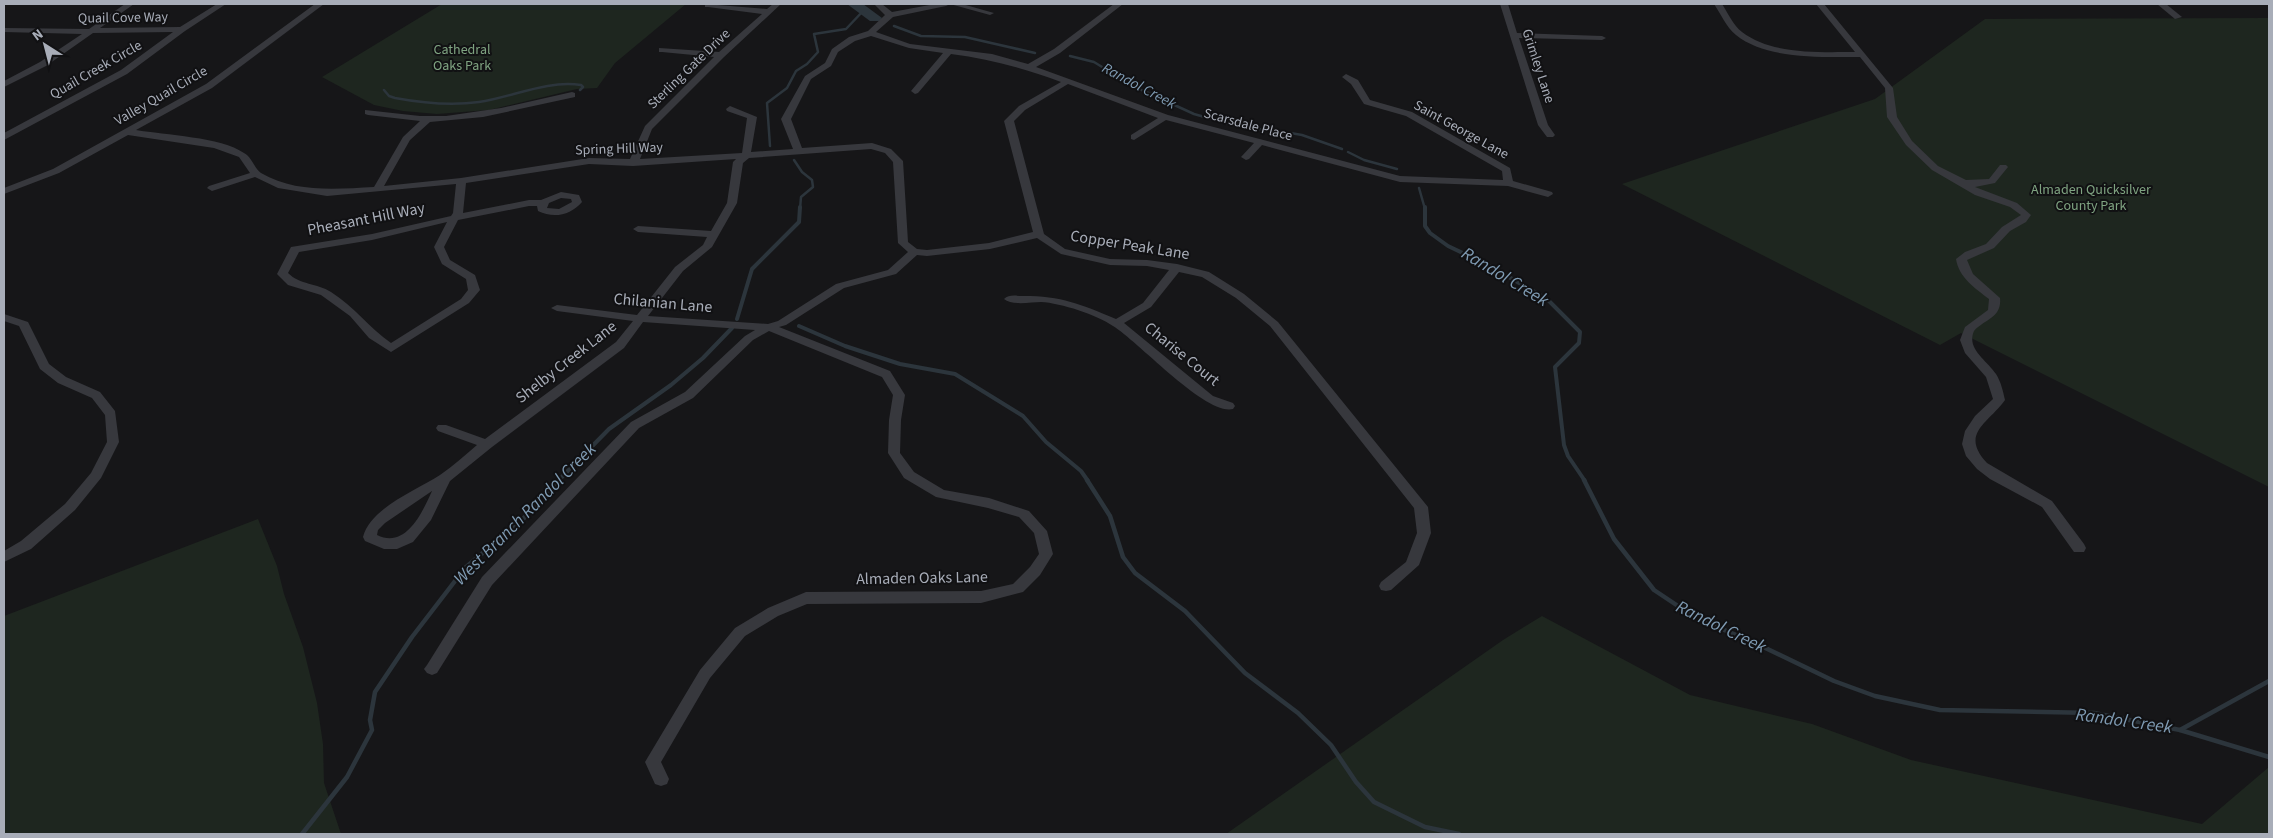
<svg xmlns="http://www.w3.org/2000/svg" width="2273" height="838" viewBox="0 0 2273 838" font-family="'Source Sans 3',sans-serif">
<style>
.green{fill:#1e261f}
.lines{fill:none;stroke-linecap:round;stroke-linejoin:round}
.stream-far2{stroke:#2c353c;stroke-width:2.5}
.stream-far1{stroke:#2c353c;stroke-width:4}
.stream{stroke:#2c353c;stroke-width:4.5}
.river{fill:#2c353c;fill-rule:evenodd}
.minor{fill:#37383d;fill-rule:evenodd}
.labels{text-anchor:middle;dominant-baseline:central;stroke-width:4;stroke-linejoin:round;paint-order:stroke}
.far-street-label{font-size:14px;fill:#a8adb8;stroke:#111113}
.far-park-label{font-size:14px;fill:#7fa381;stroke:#111113}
.far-water-label{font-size:15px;font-style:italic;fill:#7f9bb3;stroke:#111113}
.street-label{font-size:16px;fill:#a8adb8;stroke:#111113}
.water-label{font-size:18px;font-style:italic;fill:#7f9bb3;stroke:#111113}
</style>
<rect width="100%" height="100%" fill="#161618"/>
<g class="green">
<polygon points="442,4 686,4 615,63 597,88 577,89 489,110 437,114 403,111 374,105 322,77"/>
<polygon points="2269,18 2269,487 1961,333 1940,345 1622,184 1875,99 1985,19"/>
<polygon points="258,519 277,566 284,594 303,647 317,703 323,744 324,783 341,834 4,834 4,616"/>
<polygon points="1542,616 1690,695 1812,724 1911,760 2202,824 2269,767 2269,834 1226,834 1503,640"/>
</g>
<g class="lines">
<g class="stream-far2">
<polyline points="894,26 921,36 965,37 1035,53"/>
<polyline points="1070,56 1094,62 1133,86 1194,114 1229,124 1265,130"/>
<path d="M384 90 389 96 395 98C422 103 451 106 479 102 513 97 546 80 581 85L583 87 580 90"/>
<polyline points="1273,130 1302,135 1342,149"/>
<polyline points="770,146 767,103 787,88 796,71 807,64 818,52 814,34 846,29 864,10"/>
<polyline points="1348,152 1364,160 1397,169"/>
<polyline points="794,160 802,172 812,180 813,187 801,197 800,209"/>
<polyline points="1419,188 1425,209"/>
</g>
<g class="stream-far1">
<polyline points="1425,207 1425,226 1430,233 1448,246 1488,265 1547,299 1580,332 1579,343 1555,367 1564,445 1568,456 1585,481"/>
<polyline points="737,319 752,269 799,222 800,207"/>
<polyline points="799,326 845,346 900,364 955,374 1023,416 1046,442 1081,471 1088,481"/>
<polyline points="558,481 609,429 671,385 703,358 732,328"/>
</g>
<g class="stream">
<polyline points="1087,480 1110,516 1123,557 1135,573 1185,611 1245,673 1298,713 1331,745 1356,782 1374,802 1425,827 1459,834"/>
<polyline points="1584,480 1614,539 1654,590 1696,618 1755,643 1834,681 1875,696 1940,710 2094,713 2180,730 2269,757"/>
<polyline points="2180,730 2269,681"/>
<polyline points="302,834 347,777 372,730 370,720 375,692 412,637 465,568 524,518 559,480"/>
</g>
<polygon class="river" points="847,4 863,4 882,18 880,21 870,21"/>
<g class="minor">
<polygon points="125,4 134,4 100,28 180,27 217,4 226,4 185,31 127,74 4,140 4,133 121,70 173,32 93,33 46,66 4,87 4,81 40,62 82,34 4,32 4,28 89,29"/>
<path d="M315 4H324L212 88 136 130C165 135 221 137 244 153 252 157 254 168 261 173 295 193 336 189 374 187L403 137 420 121 368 115 365 114V110L420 116H446L501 108 572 92 575 93V97L483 117 430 122 410 140 384 186 461 178 589 158 630 159 645 126 714 57 662 52H659V48L719 52 762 14 708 7H705V4L767 9 773 4H781L724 57 652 129 640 159 742 153 747 118 727 111 726 109 730 106 757 117 751 152 793 149 781 119 805 76 825 63 832 49 849 37 868 31 885 15 874 4H882L892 12 935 4H950L946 6 893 17 876 32 910 44 992 54 1028 64 1054 49 1114 4H1123L1060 53 1036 67 1168 115 1400 176 1503 180 1502 171 1406 116 1364 104 1351 84 1342 77 1346 74 1358 80 1370 100 1412 112 1510 168 1513 181 1552 192 1553 194 1548 197 1508 186 1400 182 1262 145 1249 159 1246 160 1241 157 1254 143 1166 120 1134 140 1131 139V135L1158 118 1068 84 1025 110 1014 121 1044 234 1065 249 1110 259 1147 260 1177 264 1209 272 1244 294 1278 322 1428 507 1431 533 1419 565 1391 590 1386 591 1381 590 1379 586 1381 582 1406 562 1417 533 1414 508 1270 326 1236 298 1202 277 1179 272 1151 307 1124 323 1213 396 1233 403 1235 406 1233 409C1206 416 1139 342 1113 326 1097 315 1061 303 1041 302 1031 302 1012 306 1004 299 1009 294 1016 296 1023 296 1062 296 1080 304 1116 319L1143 303 1169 270 1147 266 1110 265 1061 254 1037 238 990 249 927 256 917 255 896 274 844 288 786 325 779 327 890 371 905 395 901 420 900 453 914 472 944 490 989 498 1029 511 1047 531 1053 554 1040 575 1023 592 981 603 807 604 778 616 745 636 710 678 661 762 669 779 667 784 661 786 655 784 645 762 700 670 735 628 768 608 806 592 981 591 1013 584 1030 567 1039 554 1034 533 1019 517 988 508 936 497 904 478 888 453 889 420 893 395 882 377 769 331 753 340 693 398 639 428 492 585 437 673 432 675 427 673 424 669 427 665 482 577 631 422 685 392 745 336 755 330 643 322 624 348 492 447 450 481 431 520 413 542 397 549H384L365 541 363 537C370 508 417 490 440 475 453 466 465 455 477 445L438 431 436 428 438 425H446L485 439 616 342 633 321 557 311 551 308 557 305 637 315 675 267 703 245 707 237 638 232 633 229 638 226 711 231 727 203 733 162 736 159 633 166 589 164 466 183 463 213 529 200H541L561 192 579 195 582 202C571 215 554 219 538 211L537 206H529L458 220 444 247 450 260 475 275 480 290 469 303 391 352 369 338 350 316 321 295 288 285 277 274 291 247 372 234 451 216 453 213 456 184 327 196 278 188 255 177 212 191 207 188 209 186 250 173 239 157 214 148 128 135 59 173 4 194V188L53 169 206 84ZM871 36 909 48 943 53 911 91 915 94 918 93 951 54C990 59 1023 68 1061 82L1019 106 1004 121 1033 232 989 243 927 250 917 249 908 242 903 161 891 149 872 143 802 148 791 119 811 79 831 66 838 52 855 41ZM871 149 885 153 893 162 898 243 908 252 888 270 836 284 778 321 768 324 648 316 683 271 712 247 737 203 743 163 749 158ZM561 198 571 199 572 202 559 209 547 208 549 203ZM447 222 434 247 442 264 466 279 468 290 461 299 391 343C369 328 355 307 331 292 317 283 300 285 288 273L299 252 372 240ZM432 491C422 513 406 549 377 535L378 530 385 523Z"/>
<polygon points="950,4 962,4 994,13 990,15"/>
<polygon points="1500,4 1508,4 1517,33 1602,36 1606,38 1602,40 1519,38 1548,125 1555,135 1553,137 1547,137 1538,125"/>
<path d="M1714 4H1722C1728 13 1733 25 1742 32 1772 55 1820 52 1855 52L1816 4H1824L1893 88 1897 117 1912 141 1938 166 1966 180 1989 179 2000 165H2006L2008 167 1995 183 1975 187 2017 203 2031 215 2026 222 2010 231 1994 248 1967 260 1973 274 2000 298C2002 318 1985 319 1974 331 1966 349 1987 360 1996 374 2001 382 2003 391 2005 400 1989 423 1959 433 1987 463L2052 501 2084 544 2086 548 2084 552H2074L2042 507 1990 479 1977 469 1966 456 1962 444 1965 431 1975 416 1993 399 1986 377 1965 353 1960 340 1965 327 1988 310 1989 299C1975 288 1959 278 1956 259L1965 252 1986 244 2002 227 2021 215 2010 207 1975 195 1932 170 1906 145 1887 117 1885 88 1860 57C1823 57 1767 60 1736 35 1726 27 1721 14 1714 4Z"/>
<polygon points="2157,4 2166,4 2182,17 2175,19"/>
<polygon points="4,314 28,322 49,364 66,377 100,392 115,411 119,442 101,478 75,510 31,549 4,562 4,551 21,541 65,504 91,473 107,442 105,415 92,398 58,383 40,369 19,326 4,321"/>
</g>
</g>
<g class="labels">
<g class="far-street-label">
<text transform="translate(123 18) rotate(-1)">Quail Cove Way</text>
<text transform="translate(1538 66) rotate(72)">Grimley Lane</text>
<text transform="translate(689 69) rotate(-44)">Sterling Gate Drive</text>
<text transform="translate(96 70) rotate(-30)">Quail Creek Circle</text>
<text transform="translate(161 96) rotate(-30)">Valley Quail Circle</text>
<text transform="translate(1248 125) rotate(15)">Scarsdale Place</text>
<text transform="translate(1461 130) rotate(29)">Saint George Lane</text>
<text transform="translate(619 149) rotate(-2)">Spring Hill Way</text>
</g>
<g class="far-park-label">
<text x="462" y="50">Cathedral<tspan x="462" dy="16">Oaks Park</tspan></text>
<text x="2091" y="190">Almaden Quicksilver<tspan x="2091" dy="16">County Park</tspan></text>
</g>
<g class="far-water-label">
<text transform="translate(1139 86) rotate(28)">Randol Creek</text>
</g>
<g class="street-label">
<text transform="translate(366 219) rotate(-11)">Pheasant Hill Way</text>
<text transform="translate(1130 245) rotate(9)">Copper Peak Lane</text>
<text transform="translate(663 303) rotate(5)">Chilanian Lane</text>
<text transform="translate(1182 354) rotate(39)">Charise Court</text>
<text transform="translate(566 362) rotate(-38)">Shelby Creek Lane</text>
<text transform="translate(922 578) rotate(-1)">Almaden Oaks Lane</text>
</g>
<g class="water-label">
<text transform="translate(1505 277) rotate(31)">Randol Creek</text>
<text transform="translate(525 514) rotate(-45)">West Branch Randol Creek</text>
<text transform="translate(1721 627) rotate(26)">Randol Creek</text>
<text transform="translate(2124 721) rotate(8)">Randol Creek</text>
</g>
</g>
<rect width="2273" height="838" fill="none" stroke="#a8adb8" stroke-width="10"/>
<g transform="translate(45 45) rotate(324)" stroke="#111113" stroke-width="4" paint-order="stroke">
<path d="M0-4L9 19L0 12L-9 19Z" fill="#a8adb8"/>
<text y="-8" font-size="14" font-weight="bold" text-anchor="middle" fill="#a8adb8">N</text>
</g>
</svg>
